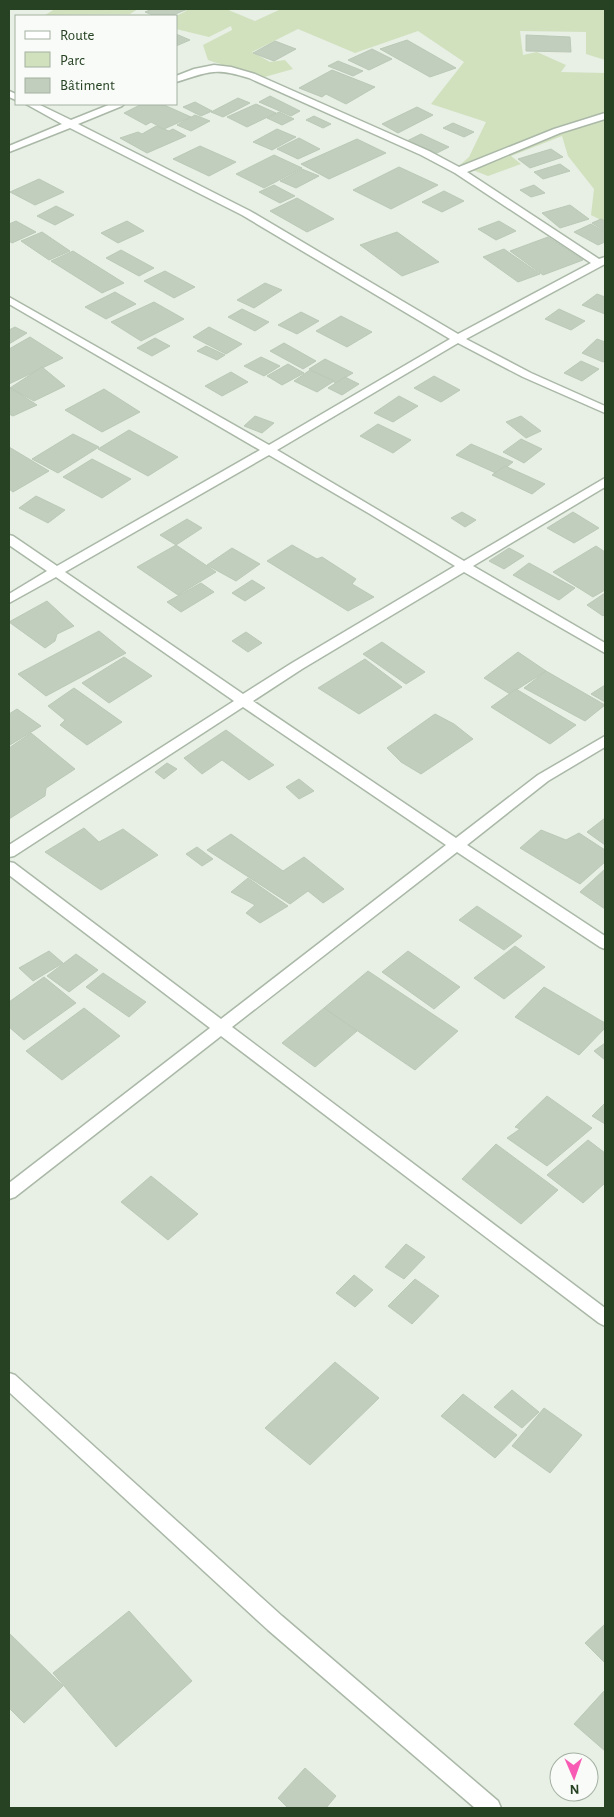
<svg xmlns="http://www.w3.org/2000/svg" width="614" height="1817" viewBox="0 0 614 1817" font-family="'Alegreya Sans',sans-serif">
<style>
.green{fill:#d1e1be}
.building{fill:#c1cdbd;stroke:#bbc9b7}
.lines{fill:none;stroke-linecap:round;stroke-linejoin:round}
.street-casing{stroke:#aab8a7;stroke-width:3}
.street{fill:#fff;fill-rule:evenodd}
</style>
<rect width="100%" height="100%" fill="#e8efe5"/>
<g class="green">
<polygon points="55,9 138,9 130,14 45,15"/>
<polygon points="183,9 226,9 255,21 281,9 605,9 605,60 586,54 586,32 520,31 523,55 537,52 566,65 561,72 605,73 605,222 591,215 594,189 568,156 562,136 511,156 521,164 488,176 460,165 469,157 486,122 431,104 464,62 418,31 355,53 298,29 252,52 270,62 285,60 293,69 261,78 208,60 203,45 232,30 231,26 209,37 176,29 176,16 186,11"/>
</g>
<g class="building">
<polygon points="152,9 183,9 185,10 171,16 155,16 145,12"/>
<polygon points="176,34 190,40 176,46"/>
<polygon points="526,35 570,37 571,52 526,51"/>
<polygon points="407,40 456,68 430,77 380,49"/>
<polygon points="275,41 296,49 274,61 253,53"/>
<polygon points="372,49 392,59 369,70 348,60"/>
<polygon points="338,61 363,71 353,76 328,66"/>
<polygon points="332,70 375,87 346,104 326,94 322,97 299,88"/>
<polygon points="270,96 300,111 291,116 259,102"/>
<polygon points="238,98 250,103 223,117 211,112"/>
<polygon points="195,102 212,111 201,116 183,107"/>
<polygon points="142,104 162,104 191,117 164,129 151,122 146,125 124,113"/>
<polygon points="256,104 276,113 247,127 227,117"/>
<polygon points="417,107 433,115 398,133 382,124"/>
<polygon points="279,112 294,119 282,125 267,118"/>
<polygon points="195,115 210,121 191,131 177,125"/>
<polygon points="314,116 331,124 323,128 306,120"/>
<polygon points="453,123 474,132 464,137 443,128"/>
<polygon points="156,126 169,131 173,129 186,136 147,153 120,138 138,132 142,134"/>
<polygon points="277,129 296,137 272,150 253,142"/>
<polygon points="421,134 449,147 427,158 399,145"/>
<polygon points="299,138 320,149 298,159 277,149"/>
<polygon points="357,139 386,153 329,179 301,164"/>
<polygon points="200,146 236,162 209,176 173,159"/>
<polygon points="551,149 563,157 530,168 518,159"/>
<polygon points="274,155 302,168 264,188 236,174"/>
<polygon points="560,164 570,171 543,179 534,172"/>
<polygon points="399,167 438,185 391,209 353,190"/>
<polygon points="302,169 319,176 296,188 280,181"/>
<polygon points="39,179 64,192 35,205 10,192"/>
<polygon points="274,185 295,196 280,203 259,192"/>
<polygon points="534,185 545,193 531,197 520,190"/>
<polygon points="444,191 464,201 442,212 422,202"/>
<polygon points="297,198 334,219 307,232 270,211"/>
<polygon points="570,205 589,219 560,228 542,213"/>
<polygon points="56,206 74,215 55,225 37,216"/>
<polygon points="601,219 605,221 605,231 592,223"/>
<polygon points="16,221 36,232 12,243 9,241 9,224"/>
<polygon points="127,221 144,231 118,243 101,233"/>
<polygon points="499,221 516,231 496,240 478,229"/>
<polygon points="591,224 605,232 605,242 598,245 574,232"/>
<polygon points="42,232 70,251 49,260 21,241"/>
<polygon points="397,232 439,262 402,276 360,245"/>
<polygon points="548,237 583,260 543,275 510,251"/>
<polygon points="504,249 540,274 518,282 483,257"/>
<polygon points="121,250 154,268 139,276 106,258"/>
<polygon points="73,251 124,283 102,293 51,261"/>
<polygon points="165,271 195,287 174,298 144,281"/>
<polygon points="265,283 282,290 254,308 237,300"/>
<polygon points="115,292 136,304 106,319 85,307"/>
<polygon points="597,294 605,297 605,314 582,305"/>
<polygon points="154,302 184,319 141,341 111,322"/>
<polygon points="242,309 269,322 255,331 228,317"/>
<polygon points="559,309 585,321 571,330 545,319"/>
<polygon points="301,312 319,321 297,334 278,325"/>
<polygon points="341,316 372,332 347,347 316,331"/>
<polygon points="15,327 27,333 9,344 9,330"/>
<polygon points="209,327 242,344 226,354 193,337"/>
<polygon points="30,337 63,358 9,384 9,349"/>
<polygon points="155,338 170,346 152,356 137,348"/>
<polygon points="597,339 605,342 605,361 603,362 582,353"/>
<polygon points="284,343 316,361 303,369 270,351"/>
<polygon points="206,346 225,355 217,360 197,351"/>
<polygon points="261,357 280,366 264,376 244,366"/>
<polygon points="325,359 353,373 336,383 309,369"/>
<polygon points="581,361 599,369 582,381 564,373"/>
<polygon points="288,364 304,373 282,385 267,376"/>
<polygon points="42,367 65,386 34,401 10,388"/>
<polygon points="310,370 334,381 317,392 294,381"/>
<polygon points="231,372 248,382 222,396 205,386"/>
<polygon points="434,376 460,390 441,402 414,388"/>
<polygon points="345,377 359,384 342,395 328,388"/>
<polygon points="9,387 37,405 13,416 9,414"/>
<polygon points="104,389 140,412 102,432 65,410"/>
<polygon points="399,396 418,406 393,422 374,413"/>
<polygon points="255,416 274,423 262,433 244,426"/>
<polygon points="521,416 541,431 526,438 506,422"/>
<polygon points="378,424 411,440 393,453 360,436"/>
<polygon points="129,430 178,457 148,476 98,449"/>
<polygon points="73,434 99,447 58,473 32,459"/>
<polygon points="521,439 542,449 524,463 503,452"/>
<polygon points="471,444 513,462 498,474 456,455"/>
<polygon points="9,447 49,471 13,492 9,489"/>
<polygon points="92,459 131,479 102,498 63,477"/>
<polygon points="505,466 545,484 532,494 492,475"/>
<polygon points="36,496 65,510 48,523 19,508"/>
<polygon points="462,512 476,520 465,527 451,518"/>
<polygon points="573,512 599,528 574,543 547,528"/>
<polygon points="187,519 202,528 176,545 160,535"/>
<polygon points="176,545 216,572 178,595 137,567"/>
<polygon points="292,545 317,559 322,557 356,579 352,584 374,597 348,611 267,561"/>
<polygon points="596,546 605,552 605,590 593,597 553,572"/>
<polygon points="232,548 260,564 236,581 207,565"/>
<polygon points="509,548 524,556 504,569 489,561"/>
<polygon points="529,563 575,588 559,600 513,575"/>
<polygon points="252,580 265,588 245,601 232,593"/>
<polygon points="201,583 214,592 181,612 167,602"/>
<polygon points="605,593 605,614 603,616 587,605"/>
<polygon points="47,601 74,626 57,634 55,641 45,648 9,622"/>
<polygon points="99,631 126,653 46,696 18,674"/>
<polygon points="246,632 262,643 248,652 232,641"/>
<polygon points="382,642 425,672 406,684 363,654"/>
<polygon points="518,652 546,671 510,694 484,678"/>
<polygon points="124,657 152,676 109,703 82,683"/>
<polygon points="365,659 402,687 359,714 318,688"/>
<polygon points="546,671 605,705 585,721 524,688"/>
<polygon points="605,685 605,702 591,694"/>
<polygon points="74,688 122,722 87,745 60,725 65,720 48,706"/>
<polygon points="516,689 576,725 550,744 491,707"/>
<polygon points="17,709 41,726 10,745 9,714"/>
<polygon points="435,714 454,724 473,739 421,774 401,762 387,748"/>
<polygon points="226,730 274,765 249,780 222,760 202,774 184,758"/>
<polygon points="31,733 75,769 46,788 45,796 9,819 9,748"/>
<polygon points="167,763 177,769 164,779 155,772"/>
<polygon points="299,779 314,791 299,799 286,787"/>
<polygon points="605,818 605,845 587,832"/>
<polygon points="84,828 99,842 123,829 158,855 101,890 45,852"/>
<polygon points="541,830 566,840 579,833 605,850 605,862 580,884 520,848"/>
<polygon points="231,834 283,871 304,857 344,889 323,903 308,891 290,904 207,850"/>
<polygon points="197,847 213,859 202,866 186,854"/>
<polygon points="605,869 605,909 580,892"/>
<polygon points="248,878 288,906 260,923 246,913 255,905 231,892"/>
<polygon points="477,906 522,936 504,950 459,920"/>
<polygon points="515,946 545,967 504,999 474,978"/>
<polygon points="49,951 63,963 33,981 19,968"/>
<polygon points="408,951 460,987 434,1009 382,972"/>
<polygon points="76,954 98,970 69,992 47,976"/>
<polygon points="368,971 458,1031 415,1070 324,1008"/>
<polygon points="103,973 146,1002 129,1017 86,987"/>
<polygon points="44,977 76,1003 24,1040 9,1027 9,1002"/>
<polygon points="544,987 605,1023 605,1028 579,1055 515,1017"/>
<polygon points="84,1008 120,1036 62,1080 26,1051"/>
<polygon points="324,1008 357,1031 315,1067 282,1043"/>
<polygon points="605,1043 605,1060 594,1051"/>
<polygon points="547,1096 592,1128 547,1166 507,1138 520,1129 515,1127"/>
<polygon points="605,1103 605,1124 592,1116"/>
<polygon points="588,1140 605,1153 605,1183 583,1203 547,1175"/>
<polygon points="496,1144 558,1190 521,1224 462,1179"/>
<polygon points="151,1176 198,1214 168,1240 121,1202"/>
<polygon points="406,1244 425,1257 404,1279 385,1267"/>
<polygon points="354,1275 373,1290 355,1307 336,1293"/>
<polygon points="415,1279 439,1296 412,1324 388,1306"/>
<polygon points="335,1362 379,1398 310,1465 265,1428"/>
<polygon points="512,1390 539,1412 522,1428 494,1407"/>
<polygon points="463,1394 517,1435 495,1458 441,1416"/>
<polygon points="544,1408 582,1435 550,1473 512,1446"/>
<polygon points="129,1611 192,1681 116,1747 53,1673"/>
<polygon points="605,1624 605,1663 585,1643"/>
<polygon points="9,1633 63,1686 24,1723 9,1708"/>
<polygon points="605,1690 605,1751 574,1724"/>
<polygon points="305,1768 336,1796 326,1808 288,1808 278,1798"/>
</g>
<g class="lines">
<defs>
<g id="street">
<path d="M214 65 231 67 255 74 429 151 459 167 554 129 605 113V119L560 133 467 172 599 259 605 257V264L466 339 531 373 605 406V413L523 377 458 343 277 450 464 561 605 478V487L473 566 605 643V653L464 572 302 669 253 701 456 838 538 775 605 736V747L548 781 467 845 605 936V949L600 947 457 852 232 1027 605 1308V1326L599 1323 221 1036 15 1197 9 1199V1183L210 1028 9 875V862L14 863 221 1019 446 845 243 707 14 856 9 857V845L234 701 56 577 9 603V594L47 571 9 545V535L13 536 57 566 260 450 9 304V297L269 445 450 339 242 215 70 128 9 152V146L62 124 26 104H38L71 120 111 104H124L122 106 78 124 250 211 458 334 591 263 455 173 421 155 249 78C213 67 210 72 176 82V76L194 69ZM269 455 370 514 455 566 292 663 243 694 65 572Z"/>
<polygon points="9,91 16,94 16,100 9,97"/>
<polygon points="9,1373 15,1375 282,1616 498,1801 501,1808 475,1808 268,1630 9,1392"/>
</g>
</defs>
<use href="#street" class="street-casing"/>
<use href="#street" class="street"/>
</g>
<rect width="614" height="1817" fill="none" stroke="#264223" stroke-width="20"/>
<rect x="15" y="15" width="162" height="90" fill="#f8fbf7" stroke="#a4b1a2"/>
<rect x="25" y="31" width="25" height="8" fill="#ffffff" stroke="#a4b1a2"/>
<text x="60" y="40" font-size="15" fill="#264223">Route</text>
<rect x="25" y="52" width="25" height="15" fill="#d1e1be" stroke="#a4b1a2"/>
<text x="60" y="65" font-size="15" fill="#264223">Parc</text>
<rect x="25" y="78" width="25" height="15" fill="#c1cdbd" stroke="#a4b1a2"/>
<text x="60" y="90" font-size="15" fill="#264223">Bâtiment</text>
<g transform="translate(574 1777) rotate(178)"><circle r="24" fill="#f8fbf7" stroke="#a4b1a2"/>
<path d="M0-4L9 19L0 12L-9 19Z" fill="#f75bb3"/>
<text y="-8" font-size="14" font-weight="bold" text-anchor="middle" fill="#264223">N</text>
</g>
</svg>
